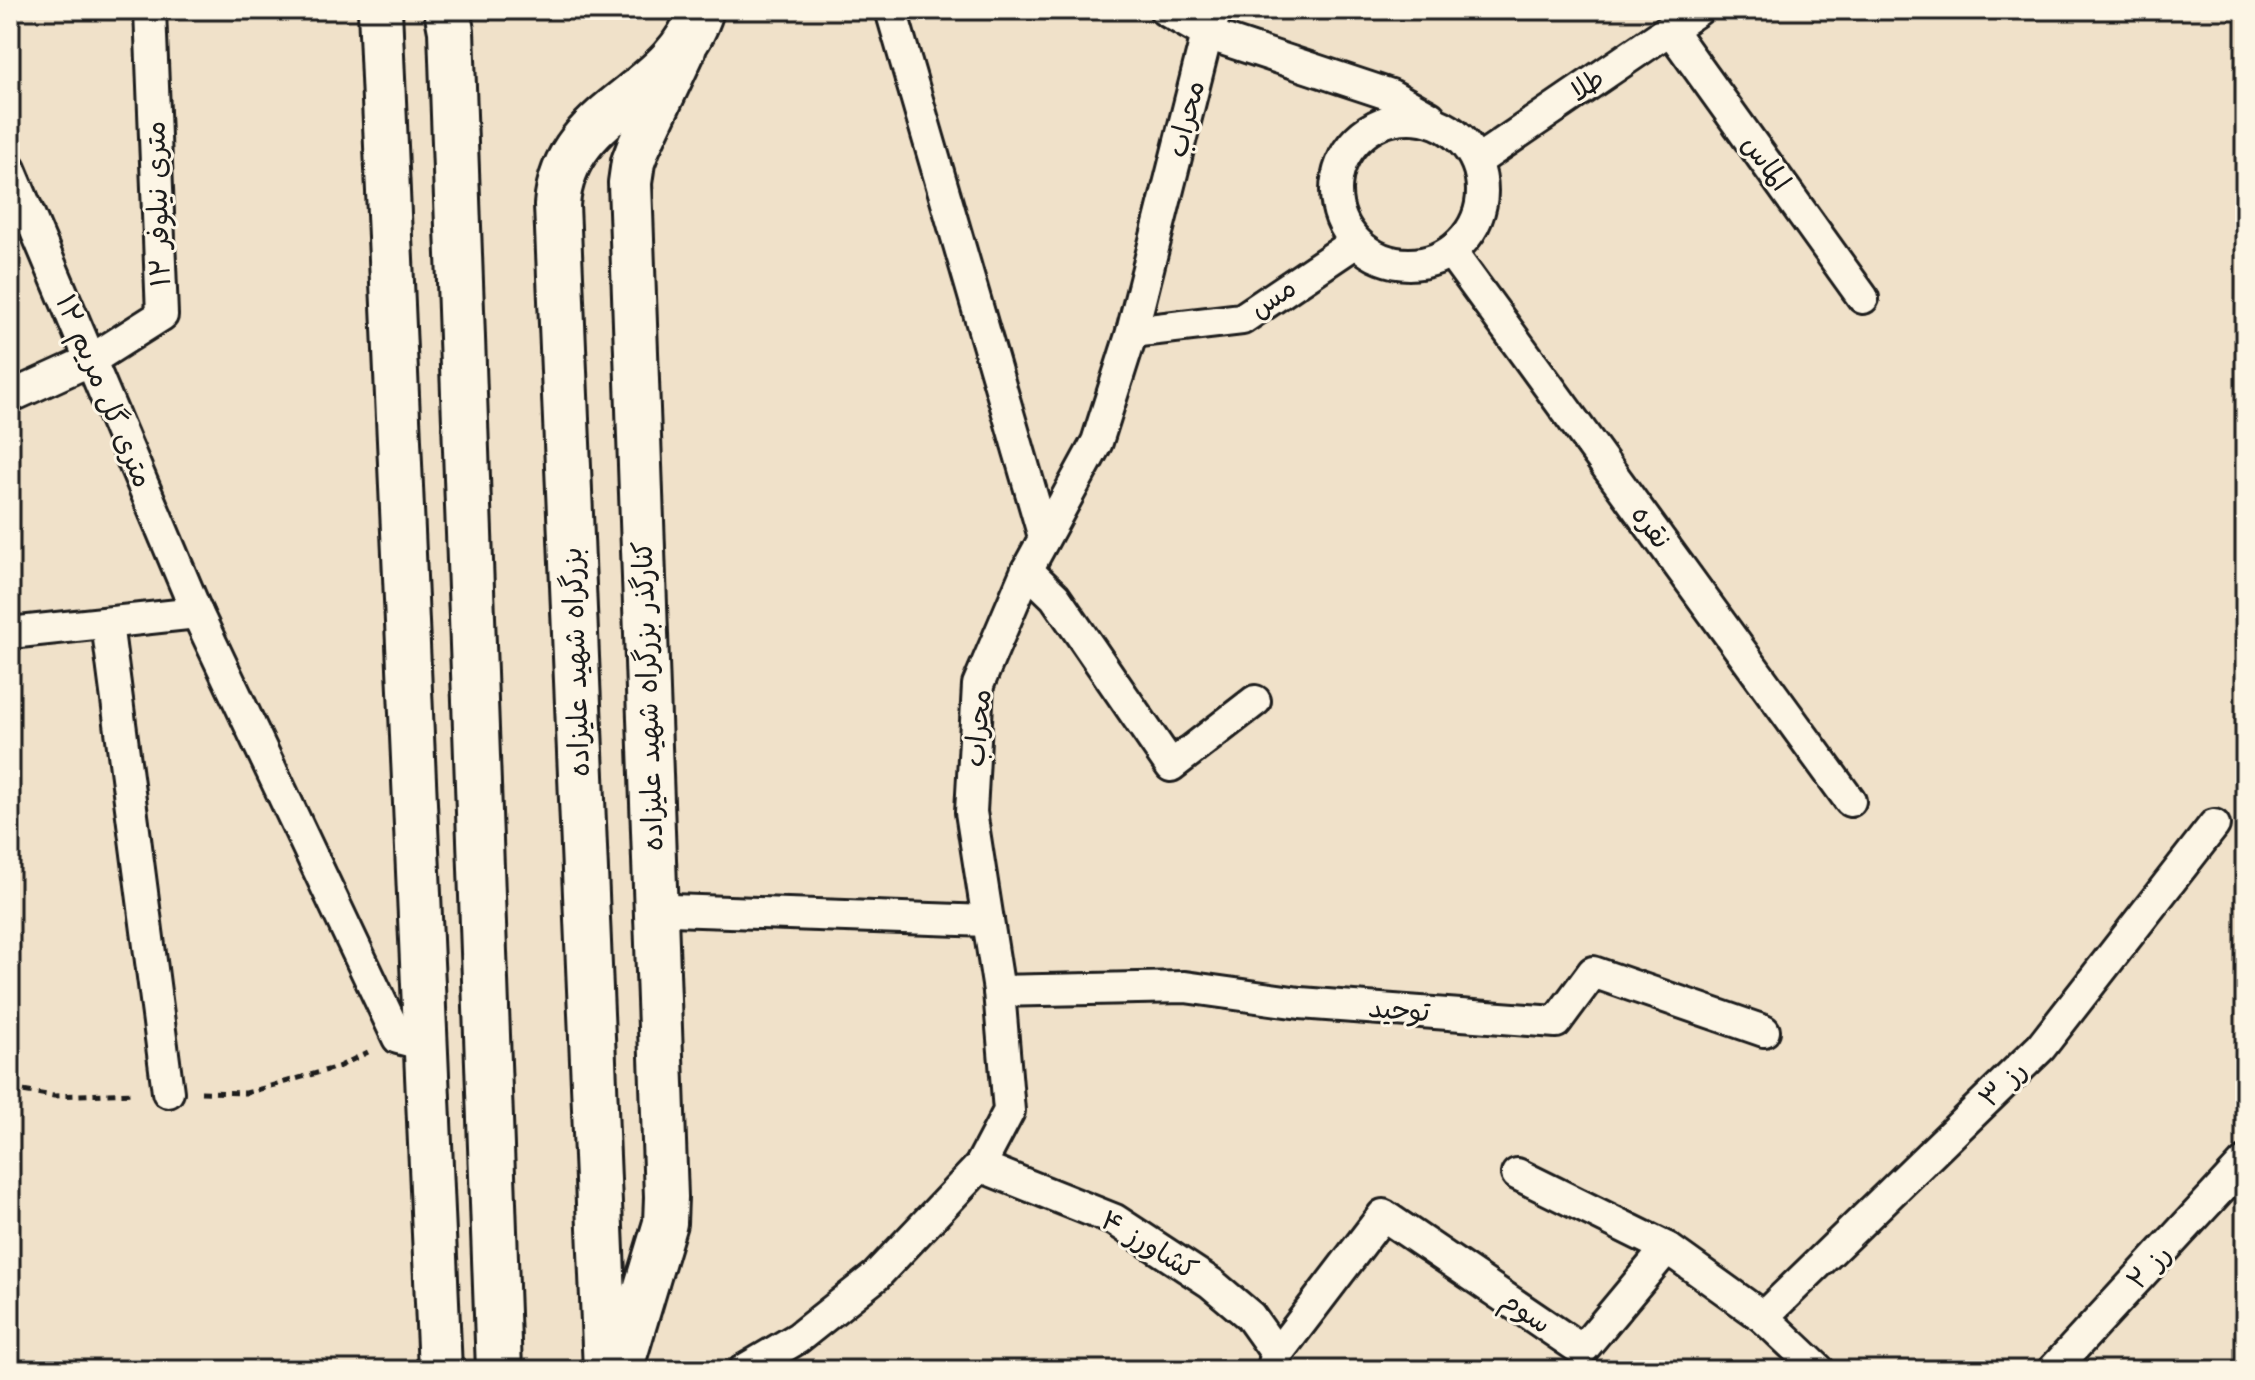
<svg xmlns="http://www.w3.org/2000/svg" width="2255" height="1380" viewBox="0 0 2255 1380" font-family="'Comic Neue','Playpen Sans Arabic',sans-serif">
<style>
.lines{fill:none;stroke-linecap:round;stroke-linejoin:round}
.minor-casing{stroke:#1c1c1c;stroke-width:36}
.secondary-casing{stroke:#1c1c1c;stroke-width:48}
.trunk-casing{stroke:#1c1c1c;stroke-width:50}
.path{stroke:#1c1c1c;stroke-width:5;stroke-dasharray:8 6;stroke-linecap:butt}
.minor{stroke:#fcf5e5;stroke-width:30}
.secondary{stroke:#fcf5e5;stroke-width:42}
.trunk{stroke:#fcf5e5;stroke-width:44}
.labels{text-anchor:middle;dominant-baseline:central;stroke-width:6;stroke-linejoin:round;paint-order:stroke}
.street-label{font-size:28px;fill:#1c1c1c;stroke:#fcf5e5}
</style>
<rect width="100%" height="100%" fill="#f0e1c9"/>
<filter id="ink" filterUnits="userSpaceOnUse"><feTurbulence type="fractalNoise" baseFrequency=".0125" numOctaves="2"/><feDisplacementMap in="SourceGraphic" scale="16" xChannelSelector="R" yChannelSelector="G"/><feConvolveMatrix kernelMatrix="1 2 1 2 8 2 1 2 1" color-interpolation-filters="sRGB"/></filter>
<g filter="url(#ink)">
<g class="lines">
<defs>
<g id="minor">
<polyline points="891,10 1044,537"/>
<polyline points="1165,10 1207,34 1391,95 1430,117"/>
<polyline points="1670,29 1863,298"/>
<circle cx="1409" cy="191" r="73"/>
<polyline points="1477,161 1698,10"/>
<polyline points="10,169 197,613 398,1038 425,1045"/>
<polyline points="1451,252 1850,801"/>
<polyline points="1132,332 1242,319 1356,242"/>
<polyline points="10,397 91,360 162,315 150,10"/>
<polyline points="1027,570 1055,597 1171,766 1255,701"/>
<polyline points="107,623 168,1092"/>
<polyline points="10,633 197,613"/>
<polyline points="671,910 988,921"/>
<polyline points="999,991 1185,987 1300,1003 1556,1022 1593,972 1764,1031"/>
<polyline points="980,1166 1115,1220 1211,1283 1250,1316 1277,1354 1272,1370"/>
<polyline points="1517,1174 1667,1248"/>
<polyline points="1763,1317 2041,1047 2214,825"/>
<polyline points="1277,1354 1383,1215 1582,1350 1667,1248 1763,1317 1819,1370"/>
<polyline points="744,1370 798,1338 876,1276 980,1166 1009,1111 999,991 971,812 978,685 1027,570 1097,442 1132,332 1207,34 1217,10"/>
<polyline points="2053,1370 2244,1163"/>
</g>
<g id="secondary">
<polyline points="380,10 440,1370"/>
<polyline points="621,1370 665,1223 666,1197 630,183 633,162 639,146 684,50"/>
</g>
<g id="trunk">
<polyline points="447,10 451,31 499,1370"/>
<path d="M606 1370 557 205C564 107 674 98 701 10"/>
</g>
</defs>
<use href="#minor" class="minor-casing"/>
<use href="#secondary" class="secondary-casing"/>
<use href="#trunk" class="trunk-casing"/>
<g class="path">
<polyline points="10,1089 54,1096 135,1093"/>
<polyline points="201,1092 246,1093 338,1067 368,1052"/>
</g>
<use href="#minor" class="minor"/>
<use href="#secondary" class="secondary"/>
<use href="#trunk" class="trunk"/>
</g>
</g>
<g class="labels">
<g class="street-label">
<text transform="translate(1587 85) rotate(-34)">طلا</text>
<text transform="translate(1186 119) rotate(-76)">محراب</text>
<text transform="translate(1766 163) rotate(54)">الماس</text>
<text transform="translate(158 204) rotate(-92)">۱۲ متری نیلوفر</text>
<text transform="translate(1273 298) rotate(-34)">مس</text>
<text transform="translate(104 391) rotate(67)">۱۲ متری گل مریم</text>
<text transform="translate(1651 527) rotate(54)">نقره</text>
<text transform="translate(576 662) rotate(-92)">بزرگراه شهید علیزاده</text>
<text transform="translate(648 696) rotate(-92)">کنارگذر بزرگراه شهید علیزاده</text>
<text transform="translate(978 728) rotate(-85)">محراب</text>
<text transform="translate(1399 1010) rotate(4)">توحید</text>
<text transform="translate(2003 1084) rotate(-44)">رز ۳</text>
<text transform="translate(1149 1245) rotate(31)">کشاورز ۴</text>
<text transform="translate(2149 1267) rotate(-47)">رز ۲</text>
<text transform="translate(1526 1312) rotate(34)">سوم</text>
</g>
</g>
<rect width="2255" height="1380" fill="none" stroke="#fcf5e5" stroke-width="40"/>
<rect x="20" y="20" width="2215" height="1340" fill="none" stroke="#1c1c1c" stroke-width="3" filter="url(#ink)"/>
</svg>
